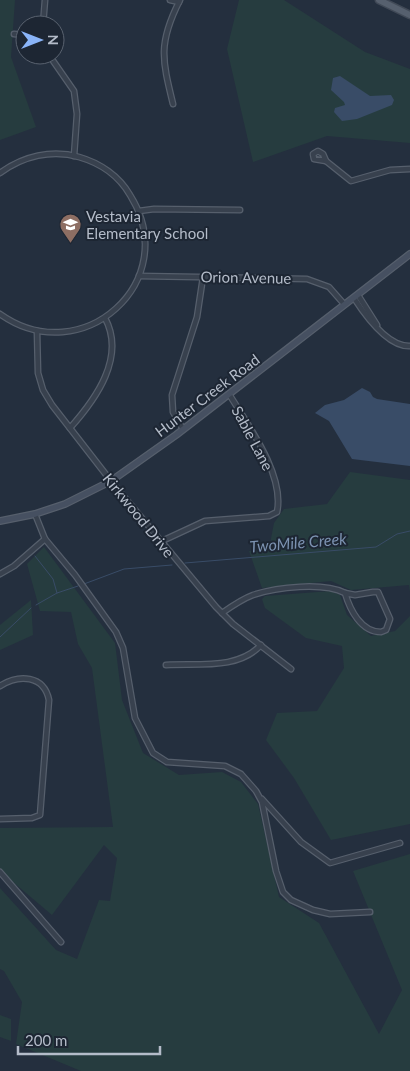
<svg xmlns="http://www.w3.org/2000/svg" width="410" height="1071" viewBox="0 0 410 1071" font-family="Lato,sans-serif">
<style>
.green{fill:#263c3f}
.water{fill:#394c67}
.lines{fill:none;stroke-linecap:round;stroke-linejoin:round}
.stream{stroke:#394c67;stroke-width:1}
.minor-casing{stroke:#565f6c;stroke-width:7}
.secondary-casing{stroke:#565f6c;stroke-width:8}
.primary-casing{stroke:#414a57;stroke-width:9}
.minor{stroke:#38414e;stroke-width:4.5}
.secondary{stroke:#465061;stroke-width:5.5}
.primary{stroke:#56606e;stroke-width:6}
.labels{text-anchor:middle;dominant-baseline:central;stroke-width:4;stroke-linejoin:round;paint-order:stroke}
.poi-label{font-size:15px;fill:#b4bcc9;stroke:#1d2633;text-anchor:start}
.street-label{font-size:15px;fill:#b4bcc9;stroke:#1d2633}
.water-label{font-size:16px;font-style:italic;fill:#7c92b1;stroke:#1d2633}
</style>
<rect width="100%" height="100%" fill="#242f3e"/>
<g class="green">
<polygon points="0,0 15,0 11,57 36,127 0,140"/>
<polygon points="239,0 284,0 365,52 410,69 410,143 327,136 253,162 227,49"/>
<polygon points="350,472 410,480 410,592 409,585 351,590 331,581 262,588 249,551 269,549 274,523 284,509 327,504"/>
<polygon points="44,547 115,643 122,700 143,753 179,775 222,772 241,782 258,804 279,897 319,923 379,1034 402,990 353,871 410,854 410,1071 81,1071 16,1044 22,1002 4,971 0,969 0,888 56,950 77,959 99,900 110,901 117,858 104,845 52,915 0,871 0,828 113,827 92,668 78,644 71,612 40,611 27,564"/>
<polygon points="331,591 340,595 347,615 371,636 395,631 410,616 410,824 331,840 294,778 266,740 277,713 317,711 344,668 342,646 306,638 265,608 262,599 265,596"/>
<polygon points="31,600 33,635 0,650 0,625"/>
<polygon points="0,1015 11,1019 11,1041 0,1037"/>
</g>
<g class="water">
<polygon points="340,76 370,96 391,95 394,100 392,105 357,119 342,121 334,112 335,108 345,105 344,102 331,90 333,78"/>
<polygon points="362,388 370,392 373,397 377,399 410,404 410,466 352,459 329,421 315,413 325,405 344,400"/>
</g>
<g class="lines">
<g class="stream">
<polyline points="35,556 53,579 57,593"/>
<polyline points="185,563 376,547 397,534 410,531"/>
<polyline points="84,584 124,569 172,565"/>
<polyline points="36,605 57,593 78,586"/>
<polyline points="0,637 31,608"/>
</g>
<defs>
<g id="minor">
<polyline points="170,0 179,2"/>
<polyline points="43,25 45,0"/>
<polyline points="14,34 25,35"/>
<polyline points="49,55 74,91 77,114 74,156"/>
<path d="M173 104C162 59 158 43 180 0"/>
<polygon points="318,151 323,154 326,161 314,159 313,154"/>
<polyline points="326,161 351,181 390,170 410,169"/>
<path d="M0 173C23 156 52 149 79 157 100 163 119 176 130 195 184 281 82 372 0 314"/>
<polyline points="139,211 154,209 240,210"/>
<polyline points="139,276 307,279 329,287 344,304"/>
<polyline points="358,295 377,325"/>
<path d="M354 298C365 315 388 347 410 346"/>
<polyline points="37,331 38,373 43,390 52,405 111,481 216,607 233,624 291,669"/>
<path d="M70 428C96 399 126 357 105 318"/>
<polyline points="183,429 173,412 172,395 197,317 203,277"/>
<polyline points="35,514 45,539 75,575 116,632 123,648 135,718 153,753 167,762 225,766 241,774 256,791 262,802 276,871 283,892 291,900 313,910 330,914 370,912"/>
<path d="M162 541 205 521 269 516 277 512C285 475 248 425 229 394"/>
<polyline points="0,574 14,566 45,539"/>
<path d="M373 592H378L390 619 386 630 381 632C361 632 350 610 345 593L355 595Z"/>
<path d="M222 613C232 606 242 599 253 595 277 587 323 582 345 593"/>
<path d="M166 665C198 663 238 670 261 645"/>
<path d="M0 686C19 674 44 675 49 700L40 815 32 818 0 819"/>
<polyline points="262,799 301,842 330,863 400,843"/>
<polyline points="0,872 61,942"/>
</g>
<polyline id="secondary" points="0,521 35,514 65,504 111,481 176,435 410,254"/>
<polyline id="primary" points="379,0 410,15"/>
</defs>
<use href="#minor" class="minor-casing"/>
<use href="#secondary" class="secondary-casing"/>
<use href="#primary" class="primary-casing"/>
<use href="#minor" class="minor"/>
<use href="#secondary" class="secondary"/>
<use href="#primary" class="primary"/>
</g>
<defs>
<symbol id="school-pin" viewBox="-11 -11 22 30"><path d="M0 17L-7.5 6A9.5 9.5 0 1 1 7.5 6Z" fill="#8d6e63" stroke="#1d2633"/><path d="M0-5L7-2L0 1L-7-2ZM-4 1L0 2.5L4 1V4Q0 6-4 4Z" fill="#fff"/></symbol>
</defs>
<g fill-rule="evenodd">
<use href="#school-pin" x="58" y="212" width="25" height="34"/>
</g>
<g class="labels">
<g class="poi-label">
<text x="86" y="216">Vestavia<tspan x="86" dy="17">Elementary School</tspan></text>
</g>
<g class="street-label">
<text transform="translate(246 277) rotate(1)">Orion Avenue</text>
<text transform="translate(207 395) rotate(-37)">Hunter Creek Road</text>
<text transform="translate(253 438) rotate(62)">Sable Lane</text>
<text transform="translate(139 515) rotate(51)">Kirkwood Drive</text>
</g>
<g class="water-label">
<text transform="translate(298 542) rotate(-5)">TwoMile Creek</text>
</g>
</g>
<g transform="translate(40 40) rotate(90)"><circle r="24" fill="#1d2633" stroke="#59626f"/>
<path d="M0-4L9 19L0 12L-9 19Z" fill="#8ab4f8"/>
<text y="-8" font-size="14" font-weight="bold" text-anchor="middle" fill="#b4bcc9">N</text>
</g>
<path d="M18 1046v8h142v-8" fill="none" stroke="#b4bcc9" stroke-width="2.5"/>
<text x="25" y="1046" font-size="15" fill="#b4bcc9" stroke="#1d2633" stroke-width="4" paint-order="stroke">200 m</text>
</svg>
